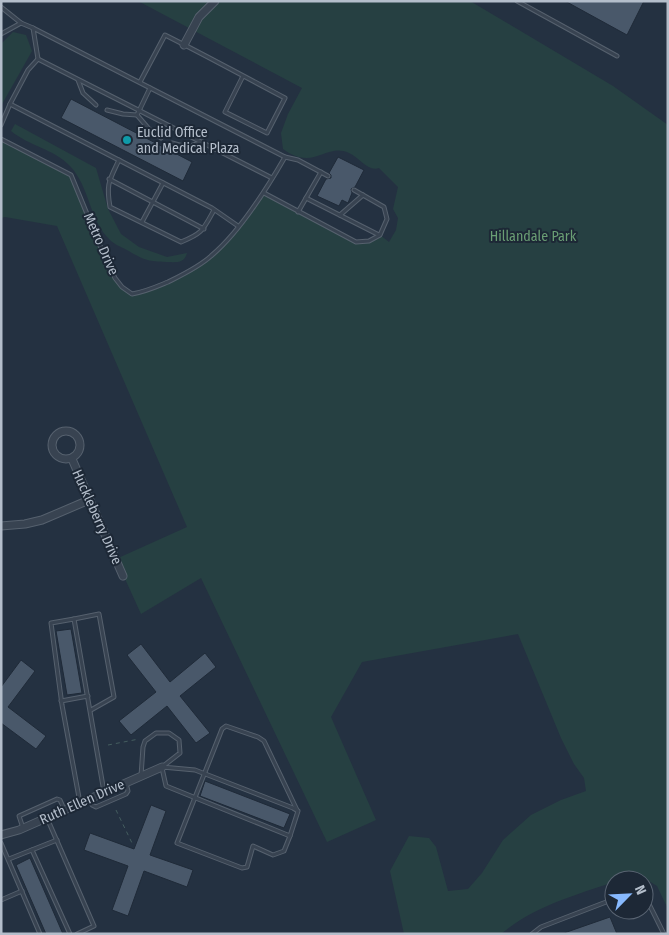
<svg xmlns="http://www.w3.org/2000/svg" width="669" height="935" viewBox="0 0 669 935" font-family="'Fira Sans Condensed',sans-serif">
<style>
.green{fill:#264042}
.building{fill:#49586a;stroke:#1f2a38}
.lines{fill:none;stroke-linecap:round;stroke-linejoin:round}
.service-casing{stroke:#56616e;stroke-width:5}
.minor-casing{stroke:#56616e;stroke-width:9}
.path{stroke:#445d5f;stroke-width:1;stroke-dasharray:4 4;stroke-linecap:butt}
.service{stroke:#384351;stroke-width:3}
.minor{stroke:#384351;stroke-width:7}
.culture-dot{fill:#0f9aa8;stroke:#1d2836;stroke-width:2}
.labels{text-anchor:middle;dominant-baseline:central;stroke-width:4;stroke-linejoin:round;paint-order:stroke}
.poi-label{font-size:14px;fill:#b4becb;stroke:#1d2836;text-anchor:start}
.park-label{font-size:14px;fill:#6a9e74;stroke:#1d2836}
.street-label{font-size:14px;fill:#b4becb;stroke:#1d2836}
</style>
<rect width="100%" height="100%" fill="#243141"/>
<g class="green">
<path d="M138 1H470L613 86 668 125V909L657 886 638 874 620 880H614V882C575 895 533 907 501 934H404L390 871 409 836 429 838 436 847 448 891 468 889 482 873 503 840 531 815 561 800 586 791 584 778 574 764 561 738 518 634 362 662 331 717 376 820 327 842 201 578 141 614 116 559 187 527 57 226 5 217 1 218V139L71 175 115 278 122 287 132 294C156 290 193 272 212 256 232 238 247 214 264 193L356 242 369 241 380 235 389 242 396 230 398 218 393 209 398 187 379 168C368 172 359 157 349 153 326 142 314 172 283 149L281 133 288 114 302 88Z"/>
<polygon points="13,32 26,35 32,51 1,106 1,44"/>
<path d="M15 124 96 168 108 209 121 234 139 247 167 257 187 253C184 264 176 262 166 262 146 261 144 260 127 250 121 247 114 244 110 240 89 220 90 187 70 166 54 149 29 146 11 131Z"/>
</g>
<g class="building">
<polygon points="565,1 644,1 627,35"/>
<polygon points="71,99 192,162 183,181 61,118"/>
<polygon points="338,157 364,170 355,187 351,189 352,193 348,203 342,200 339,206 317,196 326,179 331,178 331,175 329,173"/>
<polygon points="71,629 82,693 67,695 56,631"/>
<polygon points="141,644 170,682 205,653 216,667 180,696 210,733 196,743 167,706 131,735 119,721 156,692 127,655"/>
<polygon points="21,660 35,671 8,707 46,736 36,749 1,723 1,687"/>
<polygon points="205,781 290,814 284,828 200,796"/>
<polygon points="151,805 166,811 150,855 193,870 187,887 144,871 128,916 112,910 128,866 84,850 90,833 134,849"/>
<polygon points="30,858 63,934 46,934 16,865"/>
<polygon points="610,917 617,934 564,934 564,933"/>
</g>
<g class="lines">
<defs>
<g id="service">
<polyline points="517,1 617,56"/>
<polyline points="1,7 21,23 33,28"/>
<polyline points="1,34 21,23"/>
<polyline points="38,59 33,28 285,157 298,160 328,176"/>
<polyline points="78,80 83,93 96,105"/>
<path d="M140 82 165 35C205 55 245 77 285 98L267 133 225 112 243 76"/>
<polyline points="10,104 28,70 38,59 272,178"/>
<polyline points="107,110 123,114 137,115 150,88"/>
<polyline points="137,115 149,129 161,138"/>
<polyline points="1,125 10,104 212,208 238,226"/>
<path d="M1 139 71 175 101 248 115 278 122 287 132 294C145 292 156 287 168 282 182 275 199 267 211 256 240 232 266 190 285 157"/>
<polyline points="172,143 187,147 203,142"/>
<path d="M119 160C109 181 106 184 110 207L181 242C203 233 203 230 214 210"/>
<polyline points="109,179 204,229"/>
<polyline points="264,193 356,242 369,241 380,235 387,219 384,207 354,190"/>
<polyline points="306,198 379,235"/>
<polyline points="298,212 321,172"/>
<polyline points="340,215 363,195"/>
<polyline points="142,222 163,183"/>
<polyline points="74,619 99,614 114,697 91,710"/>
<polyline points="61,701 88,696"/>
<polyline points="141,776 143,747 145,741 156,733 169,733 179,740 180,753 162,767 195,770 293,808 298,811 290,836 166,786 162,768"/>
<polyline points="90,799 92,805 96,807 126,794 128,791 126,783"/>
<polyline points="80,803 62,705 51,623 74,619 104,792"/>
<polyline points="47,818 94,926 77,934"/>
<polyline points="23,828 19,816 57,799 60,800 64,809"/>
<polyline points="290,836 284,851 273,855 253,846 247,867 242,868 177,843 222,729 226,726 258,737 264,741 297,810"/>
<polyline points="1,843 40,934"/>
<polyline points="32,850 70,934"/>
<polyline points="9,859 57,840"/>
<polyline points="644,894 664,934"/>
<polyline points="1,900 22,891"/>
<polyline points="532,934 541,927 614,899"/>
</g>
<g id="minor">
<polyline points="184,45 199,17 215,1"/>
<circle cx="66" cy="445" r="14"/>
<polyline points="72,459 123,576"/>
<polyline points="1,526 25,524 42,520 89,500"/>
<polyline points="1,835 19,830 162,767"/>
</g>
</defs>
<use href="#service" class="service-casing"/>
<use href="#minor" class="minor-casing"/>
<g class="path">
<polyline points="108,745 139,739"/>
<polyline points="116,810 132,843"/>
</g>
<use href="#service" class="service"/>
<use href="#minor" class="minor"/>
</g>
<circle class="culture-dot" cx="127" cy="140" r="5"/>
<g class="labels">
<g class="poi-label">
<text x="137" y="132">Euclid Office<tspan x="137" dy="16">and Medical Plaza</tspan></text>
</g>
<g class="park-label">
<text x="533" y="236">Hillandale Park</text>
</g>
<g class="street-label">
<text transform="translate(101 244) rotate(66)">Metro Drive</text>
<text transform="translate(97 517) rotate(66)">Huckleberry Drive</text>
<text transform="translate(82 802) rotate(-24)">Ruth Ellen Drive</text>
</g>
</g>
<rect width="669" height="935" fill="none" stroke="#b4becb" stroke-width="5"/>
<g transform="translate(629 895) rotate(66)"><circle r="24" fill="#1d2836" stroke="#596472"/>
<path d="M0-4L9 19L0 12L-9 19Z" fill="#87b9fe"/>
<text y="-8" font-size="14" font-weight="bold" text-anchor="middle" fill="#b4becb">N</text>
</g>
</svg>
